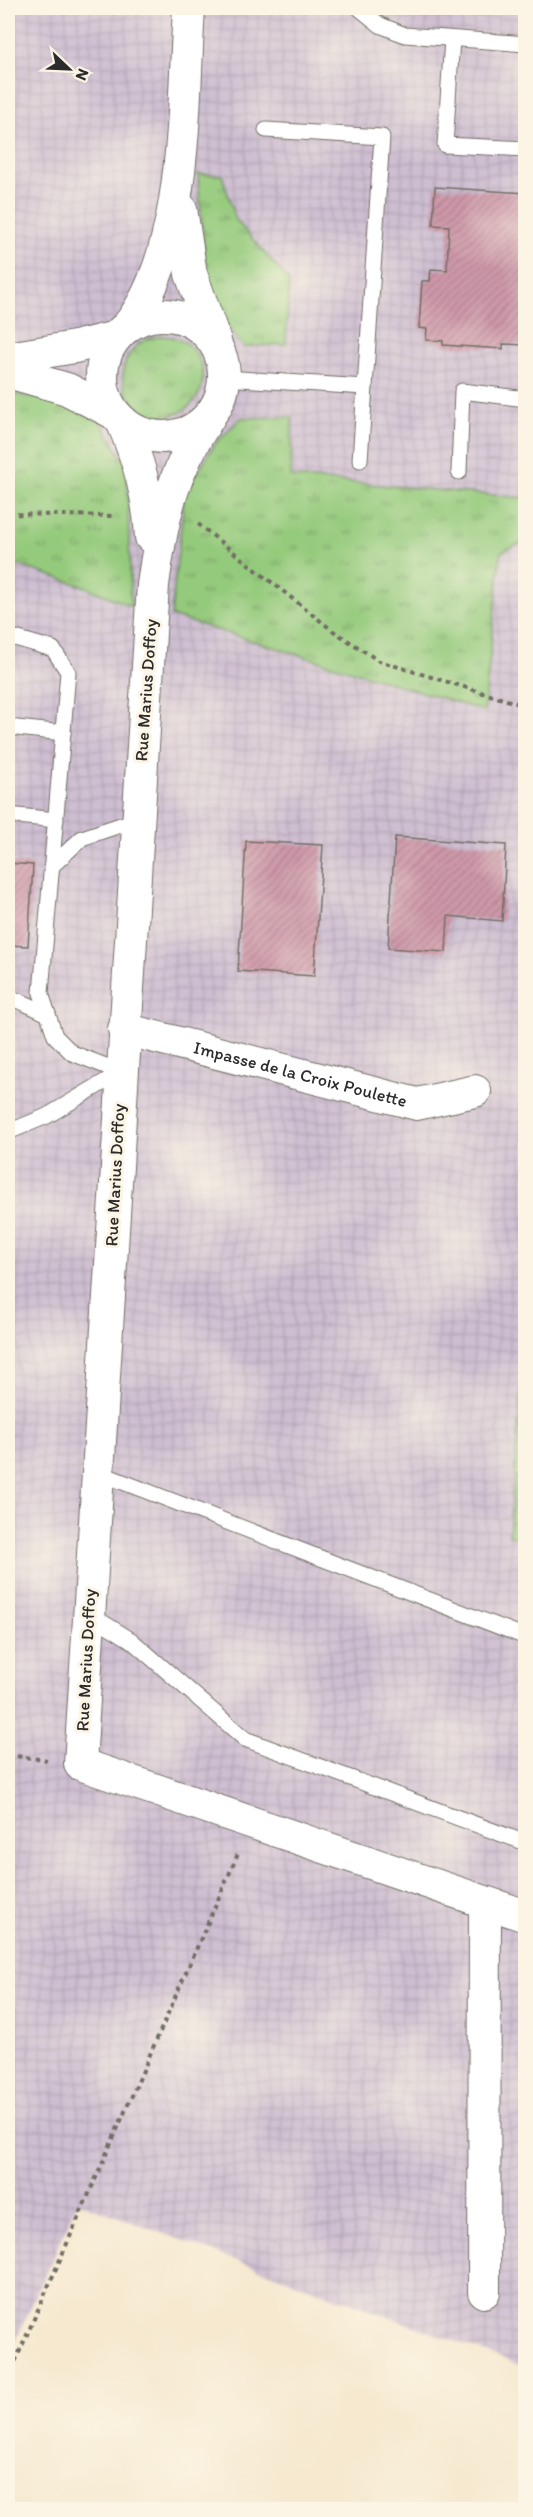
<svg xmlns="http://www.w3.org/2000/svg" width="533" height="2517" viewBox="0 0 533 2517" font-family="Itim,sans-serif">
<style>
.industrial{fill:url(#industrial-grid)}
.grass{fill:url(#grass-tufts);stroke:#607a54;stroke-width:1.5}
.building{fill:url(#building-hatch)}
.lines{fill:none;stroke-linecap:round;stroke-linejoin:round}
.service-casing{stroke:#726e65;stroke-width:17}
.minor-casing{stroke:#726e65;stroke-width:34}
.path{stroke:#726e65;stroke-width:4;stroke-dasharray:4.5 4.5;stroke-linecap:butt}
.service{stroke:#fff;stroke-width:15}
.minor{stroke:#fff;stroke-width:32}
.labels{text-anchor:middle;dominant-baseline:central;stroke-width:6;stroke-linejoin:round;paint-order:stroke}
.street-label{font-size:18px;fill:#2b2b2b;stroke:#fcf5e5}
</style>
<defs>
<pattern id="industrial-grid" width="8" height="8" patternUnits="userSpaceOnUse" patternTransform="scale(1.5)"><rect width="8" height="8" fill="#cebed1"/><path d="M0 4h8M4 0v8" fill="none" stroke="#b1a3b4"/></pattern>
<pattern id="grass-tufts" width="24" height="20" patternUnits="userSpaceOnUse" patternTransform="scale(1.5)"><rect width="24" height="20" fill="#94ca7c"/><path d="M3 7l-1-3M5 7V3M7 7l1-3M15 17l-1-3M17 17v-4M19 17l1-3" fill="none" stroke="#79a466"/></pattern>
<pattern id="building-hatch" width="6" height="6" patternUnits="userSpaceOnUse" patternTransform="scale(1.5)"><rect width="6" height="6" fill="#cf99aa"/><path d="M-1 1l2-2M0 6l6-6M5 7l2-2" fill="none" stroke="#a87d8b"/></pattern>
</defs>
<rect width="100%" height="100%" fill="#fcf5e5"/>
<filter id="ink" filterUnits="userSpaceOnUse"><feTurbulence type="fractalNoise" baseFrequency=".0167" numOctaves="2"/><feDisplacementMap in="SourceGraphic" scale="12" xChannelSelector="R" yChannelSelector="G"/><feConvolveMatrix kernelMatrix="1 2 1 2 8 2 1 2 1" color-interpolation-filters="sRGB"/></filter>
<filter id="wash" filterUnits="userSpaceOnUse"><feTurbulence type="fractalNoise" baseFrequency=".008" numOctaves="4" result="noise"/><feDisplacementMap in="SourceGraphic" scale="24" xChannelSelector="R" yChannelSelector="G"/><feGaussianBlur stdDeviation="1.35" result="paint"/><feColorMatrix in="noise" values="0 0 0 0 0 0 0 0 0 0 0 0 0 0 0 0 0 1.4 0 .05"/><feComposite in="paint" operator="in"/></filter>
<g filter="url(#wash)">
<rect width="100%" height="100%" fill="#f6e9d0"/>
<polygon class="industrial" points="8,8 525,8 526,1346 509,1534 526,1540 525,2367 78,2202 8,2357"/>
<g class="grass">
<polygon points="198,174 222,175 236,220 289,281 286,344 243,347 216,310 205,262"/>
<circle cx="163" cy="376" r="40"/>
<polygon points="8,393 56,401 101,422 127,466 131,606 86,587 8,562"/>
<polygon points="292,417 291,477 525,498 525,541 501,552 484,711 171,616 185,491 215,444 241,418"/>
<polygon points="525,1346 525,1540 509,1535"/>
</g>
<g id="blocks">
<g class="building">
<polygon points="435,187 526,193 526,345 503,344 503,349 443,345 443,341 426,340 427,329 419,328 422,281 430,281 431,269 447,270 449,226 433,225"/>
<polygon points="395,837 506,845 502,921 448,916 446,952 388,948"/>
<polygon points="246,841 323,845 314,976 238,971"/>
<polygon points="8,863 33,865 28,946 8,945"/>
</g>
</g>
</g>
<g filter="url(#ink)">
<use href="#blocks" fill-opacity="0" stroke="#726e65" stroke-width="1.5"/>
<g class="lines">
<defs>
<g id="service">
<polyline points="359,8 380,25 405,35 526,44"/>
<polyline points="452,39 445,145 526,149"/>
<polyline points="225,378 365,387 382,137 266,130"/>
<polyline points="360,460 365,387"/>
<polyline points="459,472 462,391 526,399"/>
<polyline points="8,636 53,649 68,672 41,993 55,1036 72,1053 121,1072"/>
<polyline points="8,727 63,733"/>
<polyline points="8,815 56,820"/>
<polyline points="52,866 82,838 138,819"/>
<polyline points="8,999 20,1001 48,1014"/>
<polyline points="8,1132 47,1116 121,1072"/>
<polyline points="97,1472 526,1637"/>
<polyline points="89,1614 131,1640 245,1739 526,1843"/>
</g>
<g id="minor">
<polyline points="181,209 191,274 215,341"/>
<circle cx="163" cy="376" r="61"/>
<path d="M127 327C188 252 183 102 189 8"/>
<polyline points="8,358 75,347 116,337"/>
<polyline points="8,372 67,389 114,413"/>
<path d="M209 417C171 474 162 519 153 585L80 1764 526 1916"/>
<path d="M122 421C138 459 149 495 151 537"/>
<path id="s1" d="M124 1029 417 1104 475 1091"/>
<polyline points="484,2292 485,1903"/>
</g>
</defs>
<use href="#service" class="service-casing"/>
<use href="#minor" class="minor-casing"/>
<g class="path">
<polyline points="8,514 115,516"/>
<polyline points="198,524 332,630 379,661 526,706"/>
<polyline points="8,1755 47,1760"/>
<polyline points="8,2378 238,1854"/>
</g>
<use href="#service" class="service"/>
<use href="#minor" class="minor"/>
</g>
</g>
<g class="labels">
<g class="street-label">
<text transform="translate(146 690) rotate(-86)">Rue Marius Doffoy</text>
<text stroke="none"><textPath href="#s1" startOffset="182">Impasse de la Croix Poulette</textPath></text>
<text transform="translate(115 1175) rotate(-87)">Rue Marius Doffoy</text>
<text transform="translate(86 1660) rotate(-87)">Rue Marius Doffoy</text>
</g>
</g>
<rect width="533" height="2517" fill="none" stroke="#fcf5e5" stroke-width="30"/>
<g transform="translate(69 69) rotate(113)" stroke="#fcf5e5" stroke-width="4.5" paint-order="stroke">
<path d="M0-4.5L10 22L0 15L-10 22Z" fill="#2b2b2b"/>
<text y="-9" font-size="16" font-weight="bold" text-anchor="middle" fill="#2b2b2b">N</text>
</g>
</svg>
